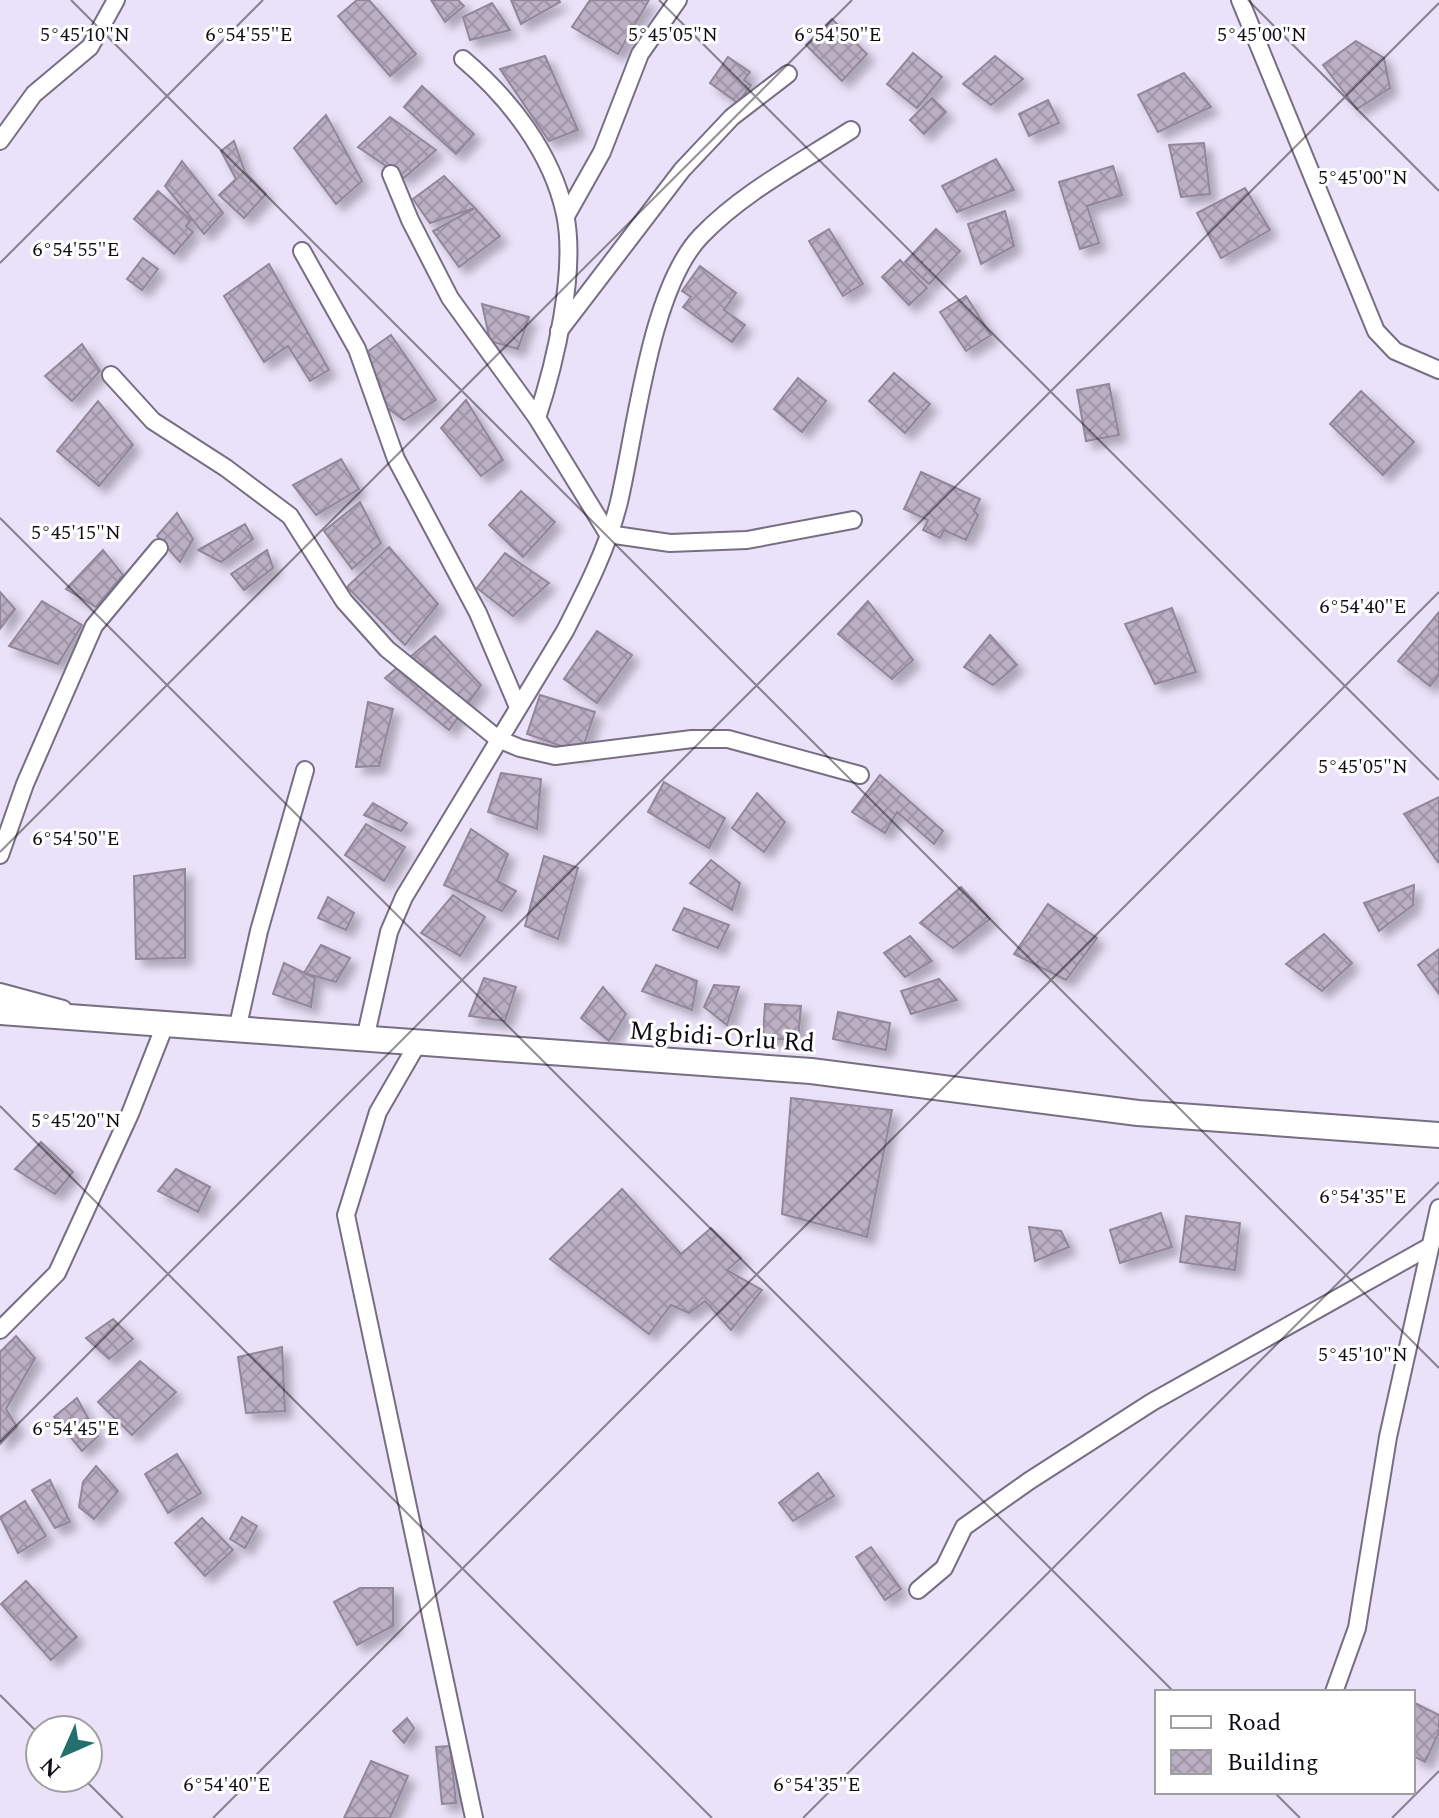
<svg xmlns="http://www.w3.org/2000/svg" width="1439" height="1818" viewBox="0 0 1439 1818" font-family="Spectral,serif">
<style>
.building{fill:url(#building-cross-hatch);stroke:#92869a;stroke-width:2;filter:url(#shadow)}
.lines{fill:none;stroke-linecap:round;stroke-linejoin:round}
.minor-casing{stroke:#766e82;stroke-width:20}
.secondary-casing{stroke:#766e82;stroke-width:28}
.minor{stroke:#fff;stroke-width:16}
.secondary{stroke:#fff;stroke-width:24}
.ticks{fill:none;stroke:#0f0c13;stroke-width:2;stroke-opacity:0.45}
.labels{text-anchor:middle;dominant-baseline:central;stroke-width:6;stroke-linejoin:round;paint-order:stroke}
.street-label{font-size:26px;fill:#0f0c13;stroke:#fff}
.ticks-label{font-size:20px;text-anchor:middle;fill:#0f0c13;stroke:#fff;stroke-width:6;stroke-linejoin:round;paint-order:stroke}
</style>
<defs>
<pattern id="building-cross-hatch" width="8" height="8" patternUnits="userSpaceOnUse" patternTransform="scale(2)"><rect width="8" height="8" fill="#bbafc3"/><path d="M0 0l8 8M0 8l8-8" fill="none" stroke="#a095a7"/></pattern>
<filter id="shadow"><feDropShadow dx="7" dy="7" stdDeviation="4" flood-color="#0004"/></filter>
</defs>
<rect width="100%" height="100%" fill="#eae2f8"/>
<g class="building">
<polygon points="357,0 369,0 416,54 390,76 338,16"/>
<polygon points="431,0 458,0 464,6 445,22"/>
<polygon points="511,0 559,0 560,2 521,24"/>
<polygon points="590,0 649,0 618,54 572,27"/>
<polygon points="492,3 510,30 470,40 463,17"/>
<polygon points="832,19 867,54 842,81 806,45"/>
<polygon points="1356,41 1384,58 1390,88 1357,109 1323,65"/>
<polygon points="913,53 942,77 917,108 887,84"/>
<polygon points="545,56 578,130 549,141 500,69"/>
<polygon points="995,56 1023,79 991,105 963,84"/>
<polygon points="728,57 750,72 744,80 751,85 738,103 710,83"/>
<polygon points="1184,73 1211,107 1158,132 1138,95"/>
<polygon points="422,86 474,134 456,154 404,107"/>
<polygon points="932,98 946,112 924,134 910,120"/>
<polygon points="1048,100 1059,123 1029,136 1019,114"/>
<polygon points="326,115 362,181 336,204 294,148"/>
<polygon points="390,117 436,150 404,178 358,147"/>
<polygon points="234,141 245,172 266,194 244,218 219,195 236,179 221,151"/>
<polygon points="1204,143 1210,194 1181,197 1169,145"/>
<polygon points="996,159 1014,190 957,212 942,186"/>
<polygon points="182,161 223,213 204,234 165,186"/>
<polygon points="1113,166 1122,195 1087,206 1099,243 1080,249 1059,182"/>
<polygon points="444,176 475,208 430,223 413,199"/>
<polygon points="1245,188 1270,230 1221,258 1197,213"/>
<polygon points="158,191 191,220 186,226 193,232 174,254 134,219"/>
<polygon points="475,208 500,236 459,267 433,231"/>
<polygon points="1005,211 1014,246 981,264 968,224"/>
<polygon points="829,229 863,284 843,296 809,241"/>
<polygon points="936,229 960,251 929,284 905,262"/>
<polygon points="143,258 158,269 142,290 127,279"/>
<polygon points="900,260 927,288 909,305 882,277"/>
<polygon points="269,264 329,370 310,381 288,346 264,362 224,296"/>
<polygon points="700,266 736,293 724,310 745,325 732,342 683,307 691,297 682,291"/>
<polygon points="966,296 991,335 966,351 940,312"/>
<polygon points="482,304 529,317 518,349 490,341"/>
<polygon points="391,335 436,400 404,420 386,407 376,390 380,384 361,356"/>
<polygon points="82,344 100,371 72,401 45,376"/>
<polygon points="894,373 930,404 905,433 869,401"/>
<polygon points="798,378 826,401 802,432 774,409"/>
<polygon points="1109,384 1119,435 1086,441 1077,390"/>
<polygon points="1361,391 1414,442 1383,475 1330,424"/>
<polygon points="466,400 503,460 481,476 441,428"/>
<polygon points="98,401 133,445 99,486 57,451"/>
<polygon points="341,459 359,489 316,515 293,485"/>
<polygon points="921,472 980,499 974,511 978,515 966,540 944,530 940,538 923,530 928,520 904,509"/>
<polygon points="521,491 555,522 523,557 489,525"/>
<polygon points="360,502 381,543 352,569 324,531"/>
<polygon points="177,513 193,539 180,562 157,536"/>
<polygon points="245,524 253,539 221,562 198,550"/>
<polygon points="389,547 438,604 405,645 347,587"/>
<polygon points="103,550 123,575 96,607 66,589"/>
<polygon points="267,550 273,568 244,590 231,574"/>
<polygon points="505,553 549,583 513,616 477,588"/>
<polygon points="0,592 15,609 0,629"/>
<polygon points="42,601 82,625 58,664 9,646"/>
<polygon points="868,601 913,660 892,679 838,634"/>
<polygon points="1172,608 1196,672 1155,684 1125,624"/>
<polygon points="1439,612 1439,675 1430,686 1398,661"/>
<polygon points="597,631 632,655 597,703 564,679"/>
<polygon points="990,635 1017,665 993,685 964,667"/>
<polygon points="435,636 481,685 449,730 385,678"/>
<polygon points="540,695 595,712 581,753 527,734"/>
<polygon points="368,702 393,709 379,766 356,767"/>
<polygon points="501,773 541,779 537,829 488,812"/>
<polygon points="880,775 943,831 934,844 897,812 885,833 852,812"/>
<polygon points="664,782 725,818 709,848 648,812"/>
<polygon points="757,793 785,822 764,852 732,828"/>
<polygon points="1439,797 1439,860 1438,862 1404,814"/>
<polygon points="373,803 407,823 401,831 364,815"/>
<polygon points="366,824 405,847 384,881 345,855"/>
<polygon points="471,829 508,854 497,881 516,891 502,911 444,885"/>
<polygon points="544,856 578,868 558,939 525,926"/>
<polygon points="711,860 740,883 732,910 690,883"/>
<polygon points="185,869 185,958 136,959 134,876"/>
<polygon points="1414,885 1413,905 1379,931 1364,903"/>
<polygon points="961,887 990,919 953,948 920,923"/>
<polygon points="453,895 485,917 460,956 421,933"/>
<polygon points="328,897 354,913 346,930 318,918"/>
<polygon points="1048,904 1097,938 1066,980 1014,954"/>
<polygon points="684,908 729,925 718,948 673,930"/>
<polygon points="1324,934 1352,963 1322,991 1286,964"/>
<polygon points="910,936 932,961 905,977 884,953"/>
<polygon points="321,945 350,958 336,982 304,973"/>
<polygon points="1439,949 1439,994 1418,965"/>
<polygon points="284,963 315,978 311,1007 273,994"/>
<polygon points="656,965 697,981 692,1010 642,991"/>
<polygon points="484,978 516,987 505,1021 469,1016"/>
<polygon points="939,979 957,1000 911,1014 901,991"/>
<polygon points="714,985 739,987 727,1025 704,1007"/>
<polygon points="603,987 626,1014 609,1041 581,1018"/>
<polygon points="765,1004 801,1006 798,1041 763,1037"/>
<polygon points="838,1012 890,1023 886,1050 833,1039"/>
<polygon points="791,1098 892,1110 867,1237 782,1214"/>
<polygon points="41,1142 73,1172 55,1194 15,1169"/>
<polygon points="176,1169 210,1187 198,1212 158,1191"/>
<polygon points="622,1189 681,1254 711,1228 741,1258 727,1270 762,1290 731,1330 705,1301 689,1313 671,1305 649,1334 550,1259"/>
<polygon points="1161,1213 1172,1247 1120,1263 1110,1230"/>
<polygon points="1186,1216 1240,1223 1235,1270 1180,1262"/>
<polygon points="1029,1227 1061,1231 1069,1247 1035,1261"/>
<polygon points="113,1319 133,1339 109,1359 86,1338"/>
<polygon points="16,1336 35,1358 6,1409 17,1427 0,1444 0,1352"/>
<polygon points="282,1347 285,1411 246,1413 238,1357"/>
<polygon points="140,1361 176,1392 132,1435 98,1402"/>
<polygon points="77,1398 98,1436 82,1451 54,1417"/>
<polygon points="177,1454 201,1493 168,1513 145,1474"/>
<polygon points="96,1466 118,1491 94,1519 79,1507 83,1482"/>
<polygon points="818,1473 834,1496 793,1521 779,1503"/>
<polygon points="50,1480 70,1522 55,1528 32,1490"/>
<polygon points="25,1501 46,1536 18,1553 0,1517"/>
<polygon points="242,1517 257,1526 245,1548 230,1539"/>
<polygon points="202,1518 233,1550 205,1576 175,1543"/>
<polygon points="871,1547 901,1589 885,1600 856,1557"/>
<polygon points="26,1581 77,1637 51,1660 1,1604"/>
<polygon points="360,1588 393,1588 393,1626 357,1645 334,1602"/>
<polygon points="1413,1702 1439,1715 1439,1732 1425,1762 1413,1756"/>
<polygon points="407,1718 414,1728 404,1743 393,1731"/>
<polygon points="450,1746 456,1803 442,1804 436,1747"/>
<polygon points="371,1761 408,1776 390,1818 344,1818"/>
</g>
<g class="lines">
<defs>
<g id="minor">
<polyline points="1240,0 1376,331 1395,351 1439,370"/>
<path d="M463 59C510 99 552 153 565 214 577 271 555 364 537 418"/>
<polyline points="0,141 34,94 90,47 116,0"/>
<polyline points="391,174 410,220 450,298 537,418 608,534 670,543 747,540 853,520"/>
<polyline points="566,216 602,152 640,54 678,0"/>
<polyline points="302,251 357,349 396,459 478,613 518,707"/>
<polyline points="559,331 682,170 732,117 788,74"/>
<polyline points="111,375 153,421 226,468 290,516 344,601 387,649 498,739 520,748 555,756 692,739 728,739 860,775"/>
<polyline points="0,855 25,784 94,626 159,548"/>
<polyline points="0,992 63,1009"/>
<polyline points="237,1030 259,931 305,770"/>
<path d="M365 1039 389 932 404 897 565 631C586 590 608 547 619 502 636 430 650 289 701 236 743 192 800 163 851 130"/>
<polyline points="418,1043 378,1112 346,1215 474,1818"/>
<polyline points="0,1330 57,1273 130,1114 165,1025"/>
<polyline points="918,1590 944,1568 964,1527 1029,1481 1152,1402 1427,1248"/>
<polyline points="1334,1692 1357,1628 1388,1437 1439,1208"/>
</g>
<polyline id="secondary" points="0,1012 811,1071 1138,1113 1439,1135"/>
</defs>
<use href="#minor" class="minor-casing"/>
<use href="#secondary" class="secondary-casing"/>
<use href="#minor" class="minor"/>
<use href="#secondary" class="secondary"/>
</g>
<path class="ticks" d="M71 0 1439 1368M659 0 1439 780M1248 0 1439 191M0 263 263 0M0 518 1174 1692M0 852 852 0M0 1106 712 1818M0 1442 1439 3M0 1695 40 1735M83 1778 123 1818M1274 1792 1300 1818M213 1818 1439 592M803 1818 1439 1182M1392 1818 1439 1771"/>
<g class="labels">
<g class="street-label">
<text transform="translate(722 1037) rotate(4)">Mgbidi-Orlu Rd</text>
</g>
</g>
<g class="ticks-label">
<text x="85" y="41">5°45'10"N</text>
<text x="249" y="41">6°54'55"E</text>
<text x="673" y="41">5°45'05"N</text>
<text x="838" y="41">6°54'50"E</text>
<text x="1262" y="41">5°45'00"N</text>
<text x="1363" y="184">5°45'00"N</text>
<text x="76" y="256">6°54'55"E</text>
<text x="76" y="539">5°45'15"N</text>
<text x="1363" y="613">6°54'40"E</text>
<text x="1363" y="773">5°45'05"N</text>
<text x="76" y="845">6°54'50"E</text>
<text x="76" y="1127">5°45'20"N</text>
<text x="1363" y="1203">6°54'35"E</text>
<text x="1363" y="1361">5°45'10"N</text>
<text x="76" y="1435">6°54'45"E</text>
<text x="227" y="1791">6°54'40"E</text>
<text x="817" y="1791">6°54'35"E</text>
</g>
<rect x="1155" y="1690" width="260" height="104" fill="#ffffff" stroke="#9f9ea1" stroke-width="2"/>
<rect x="1171" y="1716" width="40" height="12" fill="#ffffff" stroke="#9f9ea1" stroke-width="2"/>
<text x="1227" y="1730" font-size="24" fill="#0f0c13">Road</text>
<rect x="1171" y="1750" width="40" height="24" fill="url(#building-cross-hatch)" stroke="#9f9ea1" stroke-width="2"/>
<text x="1227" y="1770" font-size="24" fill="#0f0c13">Building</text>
<g transform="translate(64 1754) rotate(225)"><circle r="38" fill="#ffffff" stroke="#9f9ea1" stroke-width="2"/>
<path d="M0-6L14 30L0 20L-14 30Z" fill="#236f6e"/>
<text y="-12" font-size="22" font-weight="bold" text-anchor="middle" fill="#0f0c13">N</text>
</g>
</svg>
